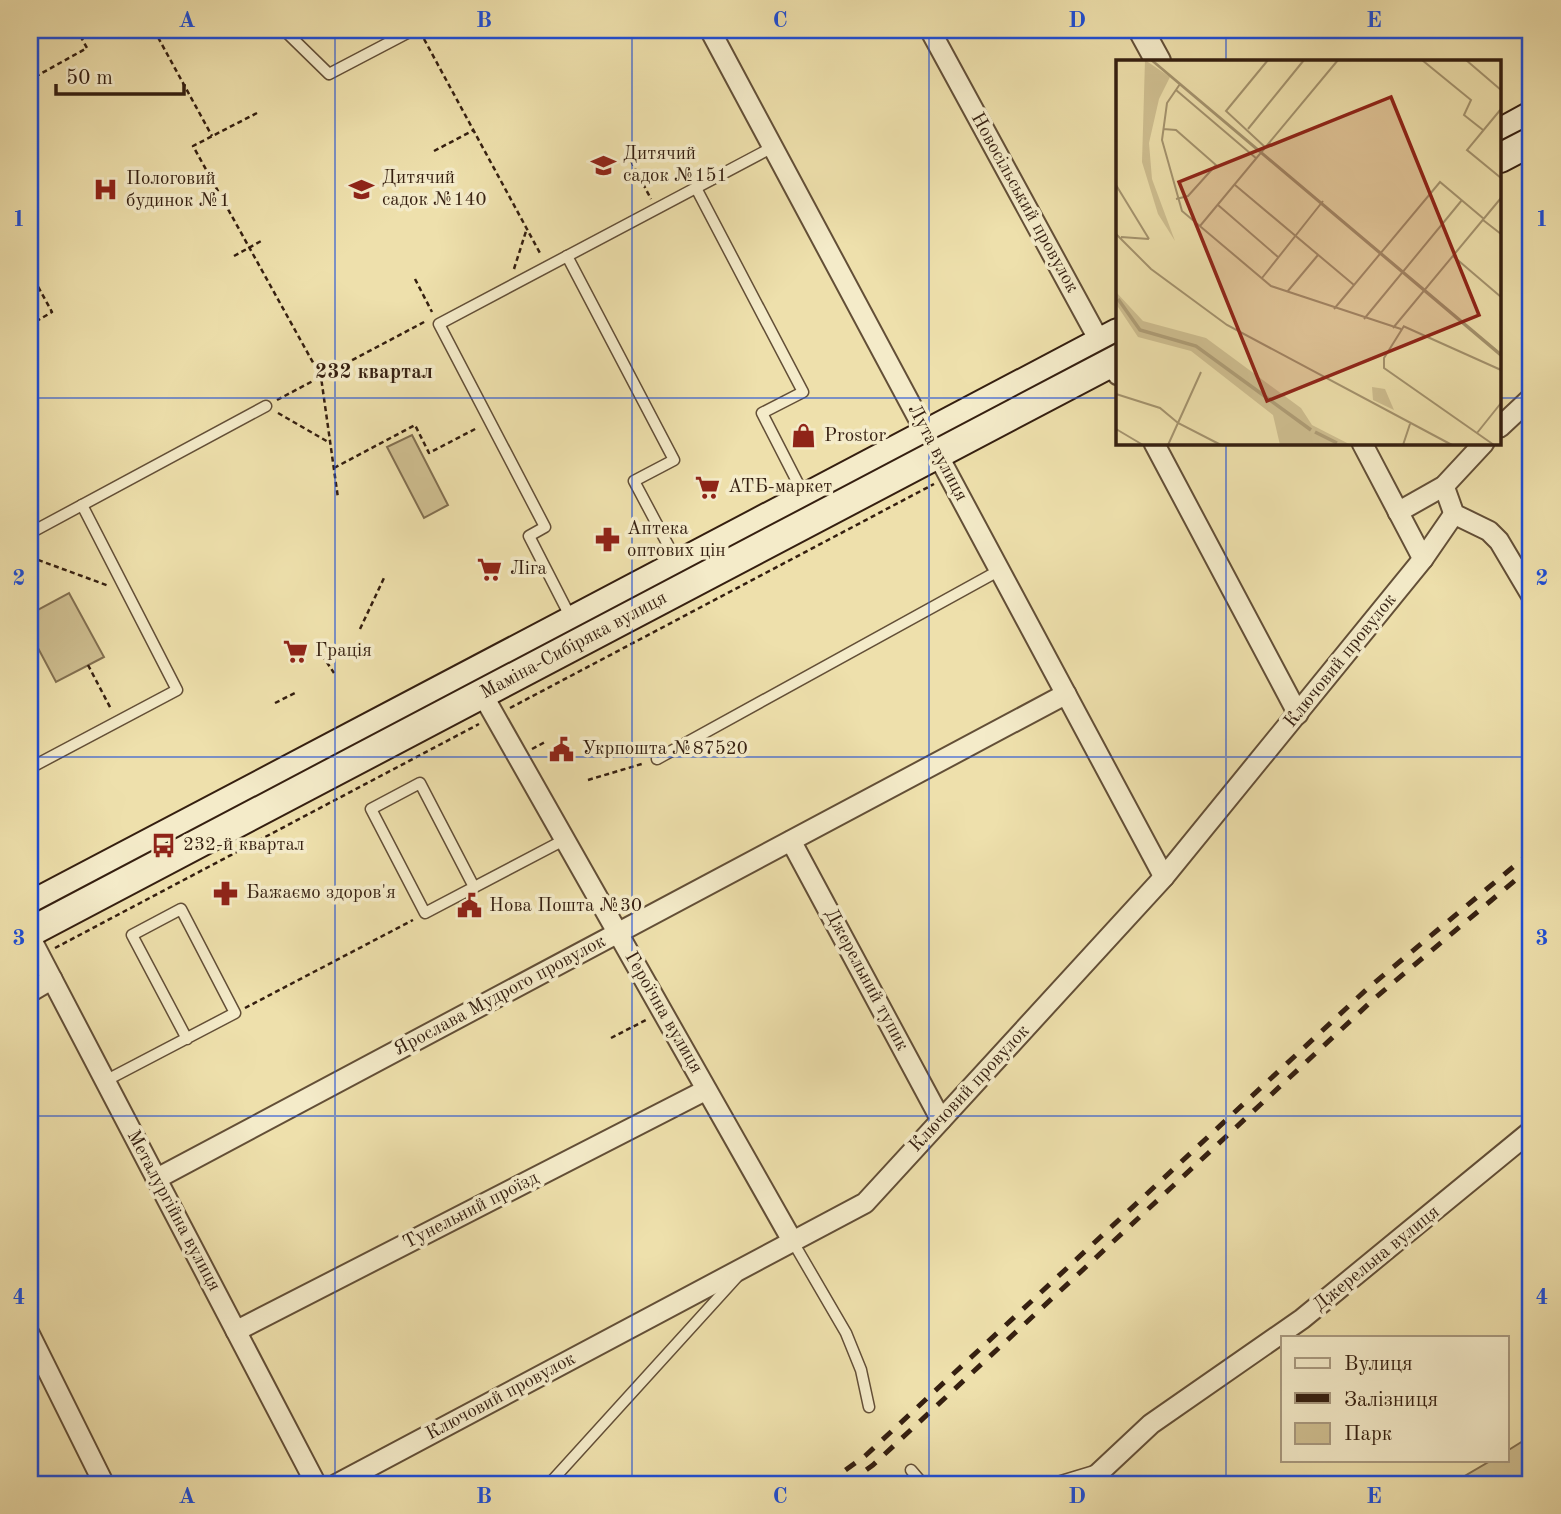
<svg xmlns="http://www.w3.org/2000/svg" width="1561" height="1514" viewBox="0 0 1561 1514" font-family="'Old Standard TT',serif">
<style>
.green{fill:#cfbf91;stroke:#826f50;stroke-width:2}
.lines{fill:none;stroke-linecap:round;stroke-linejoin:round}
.service-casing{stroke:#634f37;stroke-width:13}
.minor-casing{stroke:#634f37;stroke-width:23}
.tertiary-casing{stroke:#634f37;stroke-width:28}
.secondary-casing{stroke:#351f10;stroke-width:32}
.path{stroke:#351f10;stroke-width:2.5;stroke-dasharray:5 3.5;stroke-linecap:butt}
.service{stroke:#f4ebc9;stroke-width:10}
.minor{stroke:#f4ebc9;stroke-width:19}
.tertiary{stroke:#f4ebc9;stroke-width:24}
.secondary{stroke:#f4ebc9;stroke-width:28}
.tram{stroke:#351f10;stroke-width:2}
.rail{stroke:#351f10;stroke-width:5;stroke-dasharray:12 12;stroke-linecap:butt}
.grid{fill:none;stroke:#1d4ed8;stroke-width:2;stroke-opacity:0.55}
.labels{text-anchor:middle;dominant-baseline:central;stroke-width:7;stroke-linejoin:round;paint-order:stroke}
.poi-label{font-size:19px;fill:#351f10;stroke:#f4ebc9;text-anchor:start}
.street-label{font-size:19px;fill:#351f10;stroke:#f4ebc9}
.neighbourhood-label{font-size:21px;font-weight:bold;fill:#351f10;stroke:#f4ebc9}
.inset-river{fill:none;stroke:#af9e77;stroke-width:3.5}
.inset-road{fill:none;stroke:#a4936e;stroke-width:2}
.view{fill:#8f2418;fill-opacity:0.15;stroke:#8f2418;stroke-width:3.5}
.inset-edge{fill:none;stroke:#351f10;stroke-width:3.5}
.neatline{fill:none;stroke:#1d4ed8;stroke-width:2.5}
.grid-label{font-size:23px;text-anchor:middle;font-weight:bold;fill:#1d4ed8}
</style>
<rect width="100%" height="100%" fill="#eee0ac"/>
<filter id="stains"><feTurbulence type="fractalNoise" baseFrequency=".00286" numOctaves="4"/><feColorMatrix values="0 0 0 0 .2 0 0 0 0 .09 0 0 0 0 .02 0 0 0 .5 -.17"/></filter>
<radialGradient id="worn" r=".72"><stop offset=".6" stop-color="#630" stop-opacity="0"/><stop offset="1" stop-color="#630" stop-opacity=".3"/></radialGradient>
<g class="green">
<polygon points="412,435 448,505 424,518 387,447"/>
<polygon points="69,593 104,657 56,682 30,633 30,614"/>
<polygon points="1531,1436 1531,1484 1451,1484 1492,1460 1507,1460 1507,1451"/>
</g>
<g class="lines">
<defs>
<g id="service">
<polyline points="284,30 329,74 413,30"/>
<polyline points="696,188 803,392 762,413 805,497"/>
<polyline points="567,256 674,460 634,481 677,562"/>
<polyline points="30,527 32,532 266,406"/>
<polyline points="572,620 529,536 545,527 439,324 773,147"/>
<polyline points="657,759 1000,570"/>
<polyline points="30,768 177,690 82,505"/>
<polyline points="474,887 420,783 371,809 425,913 564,840"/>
<polyline points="105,1081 235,1013 181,909 132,935 187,1039"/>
<polyline points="793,1242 846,1333 861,1370 869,1407"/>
<polyline points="911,1470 923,1484"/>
<polyline points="549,1484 737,1277"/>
<polyline points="1051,1484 1094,1471"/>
</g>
<g id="minor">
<polyline points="710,30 1164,877"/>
<polyline points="930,30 1118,375"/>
<polyline points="1500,427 1531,398"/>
<polyline points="1154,443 1298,714"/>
<polyline points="1362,443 1423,559"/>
<polyline points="1444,486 1454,514 1489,531 1499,541 1531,595"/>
<polyline points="1398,512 1444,486 1484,443"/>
<polyline points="476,683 793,1242"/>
<polyline points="791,841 941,1120"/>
<polyline points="30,937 316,1484"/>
<polyline points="30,992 52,979"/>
<polyline points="156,1179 1066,694"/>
<polyline points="236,1331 706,1090"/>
<polyline points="30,1335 104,1484"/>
<polyline points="337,1484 865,1203 1164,877 1423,559 1454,514"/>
<polyline points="1087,1484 1151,1424 1302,1319 1531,1131"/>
</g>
<polyline id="tertiary" points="1141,30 1158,61"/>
<g id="secondary">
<polyline points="1500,133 1531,116"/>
<polyline points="1500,158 1531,142"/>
<polyline points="30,906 1118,333"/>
<polyline points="30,932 1118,359"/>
</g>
</defs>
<use href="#service" class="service-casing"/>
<use href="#minor" class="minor-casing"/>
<use href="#tertiary" class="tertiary-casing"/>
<use href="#secondary" class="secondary-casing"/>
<g class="path">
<polyline points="154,30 212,136"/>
<polyline points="424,39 541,255"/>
<polyline points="257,113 193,146 321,377 338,498"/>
<polyline points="30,118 33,78 87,48 77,30"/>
<polyline points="434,151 474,130"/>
<polyline points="631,161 651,199"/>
<polyline points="234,256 263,240"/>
<polyline points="514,269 527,228"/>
<polyline points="30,272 52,312 30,325"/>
<polyline points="415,279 432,312"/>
<polyline points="277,400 426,321"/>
<polyline points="278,413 330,443"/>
<polyline points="334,468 415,425 429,453 477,428"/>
<polyline points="30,557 109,586"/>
<polyline points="360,629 384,578"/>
<polyline points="322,655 334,673"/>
<polyline points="88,665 111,709"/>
<polyline points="275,703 295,693"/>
<polyline points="510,708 934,484"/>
<polyline points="532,749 547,741"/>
<polyline points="588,780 645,763"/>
<polyline points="55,948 479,724"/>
<polyline points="245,1008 413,920"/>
<polyline points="611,1038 646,1020"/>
</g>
<use href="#service" class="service"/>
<use href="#minor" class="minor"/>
<use href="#tertiary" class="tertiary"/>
<use href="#secondary" class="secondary"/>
<g class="tram">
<polyline points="1500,141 1531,125"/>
<polyline points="30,915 1118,342"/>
</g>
<g class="rail">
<polyline points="826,1484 865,1456 1367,989 1531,852"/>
<polyline points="847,1484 873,1465 1375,998 1531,867"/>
</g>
</g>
<path class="grid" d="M335 30V1484M632 30V1484M929 30V1484M1226 30V61M30 398H1118M1500 398H1531M1226 443V1484M30 757H1531M30 1116H1531"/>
<defs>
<symbol id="school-bare" viewBox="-9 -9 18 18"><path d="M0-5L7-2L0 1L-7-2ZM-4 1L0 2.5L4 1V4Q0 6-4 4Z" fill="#8f2418" stroke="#f4ebc9" stroke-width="2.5" paint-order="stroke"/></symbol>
<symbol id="hospital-bare" viewBox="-9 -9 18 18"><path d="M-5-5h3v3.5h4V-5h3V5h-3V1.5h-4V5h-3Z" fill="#8f2418" stroke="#f4ebc9" stroke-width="2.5" paint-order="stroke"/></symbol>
<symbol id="shop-bare" viewBox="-9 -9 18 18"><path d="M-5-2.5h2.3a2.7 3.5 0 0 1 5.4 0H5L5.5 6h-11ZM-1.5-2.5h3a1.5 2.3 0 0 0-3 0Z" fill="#8f2418" stroke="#f4ebc9" stroke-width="2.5" paint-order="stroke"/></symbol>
<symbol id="supermarket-bare" viewBox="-9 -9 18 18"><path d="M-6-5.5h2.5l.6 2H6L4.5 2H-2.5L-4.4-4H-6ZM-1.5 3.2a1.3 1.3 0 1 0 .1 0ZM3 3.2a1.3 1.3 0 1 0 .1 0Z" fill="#8f2418" stroke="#f4ebc9" stroke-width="2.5" paint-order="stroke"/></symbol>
<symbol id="pharmacy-bare" viewBox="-9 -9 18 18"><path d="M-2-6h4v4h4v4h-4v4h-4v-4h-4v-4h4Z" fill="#8f2418" stroke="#f4ebc9" stroke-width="2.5" paint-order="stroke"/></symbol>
<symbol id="civic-bare" viewBox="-9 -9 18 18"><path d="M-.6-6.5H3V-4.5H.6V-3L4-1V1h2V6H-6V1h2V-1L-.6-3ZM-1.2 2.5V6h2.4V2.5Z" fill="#8f2418" stroke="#f4ebc9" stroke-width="2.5" paint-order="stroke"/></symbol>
<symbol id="bus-bare" viewBox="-9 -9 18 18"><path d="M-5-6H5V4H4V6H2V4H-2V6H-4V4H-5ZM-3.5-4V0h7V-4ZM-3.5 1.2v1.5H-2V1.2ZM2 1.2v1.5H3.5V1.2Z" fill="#8f2418" stroke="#f4ebc9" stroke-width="2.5" paint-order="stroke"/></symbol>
</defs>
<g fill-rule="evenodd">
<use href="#school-bare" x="586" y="148" width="35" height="35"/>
<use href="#school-bare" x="344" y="172" width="35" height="35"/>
<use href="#hospital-bare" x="88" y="172" width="35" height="35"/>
<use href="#shop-bare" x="786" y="418" width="35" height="35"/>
<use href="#supermarket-bare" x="690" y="470" width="35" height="35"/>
<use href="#pharmacy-bare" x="590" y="522" width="35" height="35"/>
<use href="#supermarket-bare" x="472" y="552" width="35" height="35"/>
<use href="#supermarket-bare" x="278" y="634" width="35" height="35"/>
<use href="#civic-bare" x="544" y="732" width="35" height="35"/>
<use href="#bus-bare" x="146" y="828" width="35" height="35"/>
<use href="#pharmacy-bare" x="208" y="876" width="35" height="35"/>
<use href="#civic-bare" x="452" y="888" width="35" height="35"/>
</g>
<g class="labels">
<g class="poi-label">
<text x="623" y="154">Дитячий<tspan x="623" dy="22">садок №151</tspan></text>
<text x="382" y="178">Дитячий<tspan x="382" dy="22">садок №140</tspan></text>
<text x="126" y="179">Пологовий<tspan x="126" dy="22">будинок №1</tspan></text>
<text x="824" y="436">Prostor</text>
<text x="728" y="487">АТБ-маркет</text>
<text x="627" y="529">Аптека<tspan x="627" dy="22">оптових цін</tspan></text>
<text x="510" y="569">Ліга</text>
<text x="315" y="651">Грація</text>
<text x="582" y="749">Укрпошта №87520</text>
<text x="183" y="845">232-й квартал</text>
<text x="246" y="893">Бажаємо здоров'я</text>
<text x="489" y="906">Нова Пошта №30</text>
</g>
<g class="street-label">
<text transform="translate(1024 203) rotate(61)">Новосільський провулок</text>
<text transform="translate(937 453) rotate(62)">Лута вулиця</text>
<text transform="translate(574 646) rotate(-28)">Маміна-Сибіряка вулиця</text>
<text transform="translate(1341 661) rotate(-51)">Ключовий провулок</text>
<text transform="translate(866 980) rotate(62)">Джерельний тупик</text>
<text transform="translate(500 996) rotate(-28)">Ярослава Мудрого провулок</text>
<text transform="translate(663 1013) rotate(60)">Героїчна вулиця</text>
<text transform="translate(970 1089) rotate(-47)">Ключовий провулок</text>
<text transform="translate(173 1211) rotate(62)">Металургійна вулиця</text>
<text transform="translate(471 1211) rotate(-27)">Тунельний проїзд</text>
<text transform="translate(1377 1259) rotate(-39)">Джерельна вулиця</text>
<text transform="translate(501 1397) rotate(-28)">Ключовий провулок</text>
</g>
<g class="neighbourhood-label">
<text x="374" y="372">232 квартал</text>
</g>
</g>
<g transform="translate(1116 60)">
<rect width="385" height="385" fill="#eee0ac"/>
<path d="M29 0 54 17 43 39 33 83 36 119 59 181 42 154 26 102ZM0 232 27 261 90 278 185 348 196 365 235 385H164L157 355 75 291 22 277 0 244ZM256 327 269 329 278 350 257 340Z" fill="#cfbf91"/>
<path class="inset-river" d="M2 239 24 270 80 286 195 370M199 372 221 383"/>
<path class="inset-road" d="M35 0 385 296M36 0 385 294M306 0 355 40 348 55 367 70M350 0 385 30M64 24 51 43 46 80 66 151 155 226 285 269M60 30 141 99M385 49 351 90 385 118M47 69 60 70 100 105 72 136 60 139M132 69 188 0M150 88 110 51 152 0M0 125 33 179M119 125 238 225M102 145 162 197M367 160 385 174M84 166 222 0M0 174 35 209 111 265 336 385M5 177 33 179M337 196 385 237M146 218 207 141M171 232 202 195M218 249 324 122 368 159M248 259 346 140M287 266 385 310M288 266 268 298V308L378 385M277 268 385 138M0 334 44 348 62 363 105 385M0 369 27 385M361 373 385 343M52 385 85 312M287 385 294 364"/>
<path class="view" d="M275 37 363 255 151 341 63 122Z"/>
<rect width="385" height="385" class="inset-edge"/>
</g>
<rect width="1561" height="1514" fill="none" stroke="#eee0ac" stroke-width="77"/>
<rect x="1281" y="1336" width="228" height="126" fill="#f4ebc9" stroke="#a8997f" stroke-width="2"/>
<rect x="1295" y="1358" width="35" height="10" fill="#f4ebc9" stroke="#a8997f" stroke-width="2"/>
<text x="1344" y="1370" font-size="21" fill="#351f10">Вулиця</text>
<rect x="1295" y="1393" width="35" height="10" fill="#351f10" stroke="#a8997f" stroke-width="2"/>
<text x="1344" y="1406" font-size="21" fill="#351f10">Залізниця</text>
<rect x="1295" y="1423" width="35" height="21" fill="#cfbf91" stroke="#a8997f" stroke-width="2"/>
<text x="1344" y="1440" font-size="21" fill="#351f10">Парк</text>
<path d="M56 84v10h128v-10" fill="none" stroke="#351f10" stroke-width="3.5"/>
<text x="66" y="84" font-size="21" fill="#351f10" stroke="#f4ebc9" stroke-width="5" paint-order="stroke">50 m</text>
<rect x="38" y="38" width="1484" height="1438" class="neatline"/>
<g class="grid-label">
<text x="187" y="27">A</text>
<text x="484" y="27">B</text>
<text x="780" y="27">C</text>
<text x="1077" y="27">D</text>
<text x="1374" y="27">E</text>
<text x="19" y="226">1</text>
<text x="1542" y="226">1</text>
<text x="19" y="585">2</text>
<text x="1542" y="585">2</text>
<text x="19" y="945">3</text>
<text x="1542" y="945">3</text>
<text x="19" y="1304">4</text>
<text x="1542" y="1304">4</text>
<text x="187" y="1503">A</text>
<text x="484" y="1503">B</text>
<text x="780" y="1503">C</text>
<text x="1077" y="1503">D</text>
<text x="1374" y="1503">E</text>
</g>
<rect width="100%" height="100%" filter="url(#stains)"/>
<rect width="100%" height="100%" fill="url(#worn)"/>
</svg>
